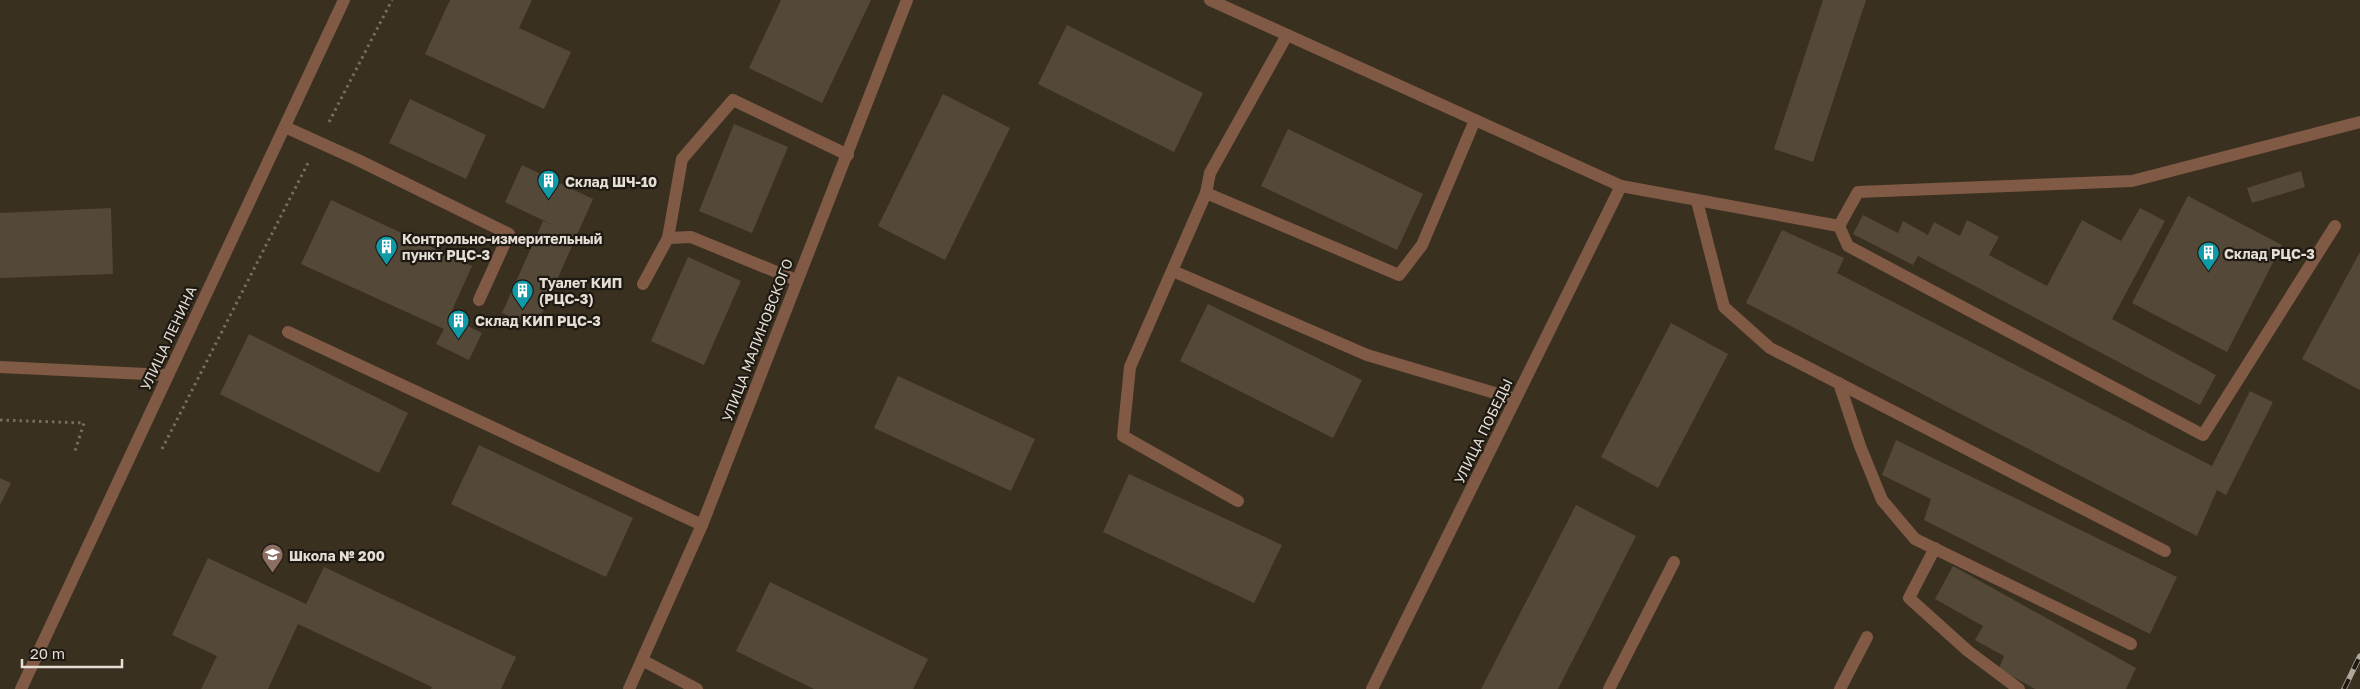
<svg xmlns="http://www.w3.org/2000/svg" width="2360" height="689" viewBox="0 0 2360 689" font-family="'Golos Text',sans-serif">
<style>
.building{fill:#544938}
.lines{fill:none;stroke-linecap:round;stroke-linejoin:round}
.path{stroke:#776e60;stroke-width:3;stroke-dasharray:2.5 4;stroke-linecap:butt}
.service{stroke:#815a46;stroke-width:12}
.minor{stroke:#815a46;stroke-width:12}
.tertiary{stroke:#815a46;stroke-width:12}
.rail-casing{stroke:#afa79b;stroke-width:5.5}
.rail{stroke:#1e1912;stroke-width:4;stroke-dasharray:11;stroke-linecap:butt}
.labels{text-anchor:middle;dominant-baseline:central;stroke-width:4.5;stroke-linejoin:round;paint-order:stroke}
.poi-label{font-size:14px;font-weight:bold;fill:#e5ded4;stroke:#1e1912;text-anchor:start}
.street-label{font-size:14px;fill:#e5ded4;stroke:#1e1912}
</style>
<rect width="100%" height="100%" fill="#3a3020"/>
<g class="building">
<polygon points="450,0 532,0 519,28 571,52 544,109 425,54"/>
<polygon points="781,0 871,0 822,103 749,68"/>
<polygon points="1823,0 1866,0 1813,162 1774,149"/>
<polygon points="1067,25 1203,93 1174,152 1038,84"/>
<polygon points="943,94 1010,128 945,260 878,226"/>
<polygon points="410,99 486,135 466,179 389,143"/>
<polygon points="734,124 788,147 752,233 699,211"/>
<polygon points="1288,129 1423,194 1397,250 1261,186"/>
<polygon points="522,165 593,199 536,327 502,313 543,221 555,226 505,202"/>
<polygon points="2301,171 2305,187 2252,203 2247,188"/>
<polygon points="2188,196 2282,245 2227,352 2132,303"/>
<polygon points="331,200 472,266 449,317 482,333 469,360 436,344 444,329 301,264"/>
<polygon points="111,208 113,274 0,278 0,213"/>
<polygon points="2140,208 2165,221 2112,319 2216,375 2200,405 1918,256 1913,265 1853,234 1863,215 1898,233 1903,221 1928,235 1934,222 1960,236 1967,220 1999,237 1989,255 2047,286 2082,220 2121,241"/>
<polygon points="1782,230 1844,258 1837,273 2212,466 2250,391 2273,402 2226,495 2217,490 2197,536 1746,303"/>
<polygon points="2360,252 2360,390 2302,359"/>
<polygon points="688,257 741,281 704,365 651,341"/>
<polygon points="1208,304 1362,380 1333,438 1180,361"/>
<polygon points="1671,323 1728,354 1658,488 1601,457"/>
<polygon points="249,334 408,413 379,473 220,394"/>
<polygon points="898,376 1035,439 1011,491 874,428"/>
<polygon points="1896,440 2177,577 2150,634 1924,520 1931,499 1882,475"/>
<polygon points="479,445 633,518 606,577 451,504"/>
<polygon points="1129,474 1282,545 1254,603 1103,532"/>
<polygon points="0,478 11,483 0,505"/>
<polygon points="1576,505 1636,536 1558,689 1481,689"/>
<polygon points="208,558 306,604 324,567 516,657 501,689 431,689 432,687 298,624 268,689 201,689 217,656 172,635"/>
<polygon points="1953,566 2136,668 2126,689 2035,689 1999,669 2004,656 1975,640 1983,626 1935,599"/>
<polygon points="770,582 928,659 913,689 814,689 736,651"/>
</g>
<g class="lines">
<g class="path">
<polyline points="329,122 392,0"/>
<polyline points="0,420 84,423 74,454"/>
<polyline points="162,449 308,163"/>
</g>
<g class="service">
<polyline points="285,127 358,160 509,234 479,300"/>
<polyline points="1621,186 1839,226 1858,192 2132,181 2360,122"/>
<polyline points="1206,193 1399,275 1422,245 1475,120"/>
<polyline points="1697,201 1724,307 1770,348 2165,551"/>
<polyline points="1839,226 1848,246 2203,435 2335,226"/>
<polyline points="668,238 682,159 733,100 848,155"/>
<polyline points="1173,271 1367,355 1515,399"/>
<polyline points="643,284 668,238 691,237 796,280"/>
<polyline points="288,332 702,525"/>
<polyline points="1839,383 1860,446 1882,500 1915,539 2131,644"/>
<polyline points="1238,501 1123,436 1130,367 1206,193 1210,173 1287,35"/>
<polyline points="1935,548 1909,598 1968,651 2019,689"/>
<polyline points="1609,689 1674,562"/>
<polyline points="1840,689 1867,637"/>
</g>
<g class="minor">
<polyline points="1210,0 1621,186 1372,689"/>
<polyline points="0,367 167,375"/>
<polyline points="642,660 697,689"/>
<polyline points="629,689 702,525 907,0"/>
</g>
<polyline class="tertiary" points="21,689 344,0"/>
<defs>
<polyline id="rail" points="2344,689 2360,656"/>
</defs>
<use href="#rail" class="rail-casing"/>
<use href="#rail" class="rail"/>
</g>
<defs>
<symbol id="building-pin" viewBox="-11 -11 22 30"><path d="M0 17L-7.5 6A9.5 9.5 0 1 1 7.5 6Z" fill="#0f9aa8" stroke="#1e1912"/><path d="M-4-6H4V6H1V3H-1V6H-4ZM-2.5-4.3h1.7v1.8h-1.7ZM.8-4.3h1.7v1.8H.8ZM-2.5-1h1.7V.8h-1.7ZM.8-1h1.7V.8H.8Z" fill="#fff"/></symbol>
<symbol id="school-pin" viewBox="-11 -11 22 30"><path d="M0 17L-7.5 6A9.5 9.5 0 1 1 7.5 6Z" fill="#8d6e63" stroke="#1e1912"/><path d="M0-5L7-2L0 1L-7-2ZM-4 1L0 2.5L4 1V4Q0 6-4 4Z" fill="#fff"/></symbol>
</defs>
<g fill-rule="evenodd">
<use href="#building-pin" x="536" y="168" width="25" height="34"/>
<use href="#building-pin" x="374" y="234" width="25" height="34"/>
<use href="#building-pin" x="2196" y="240" width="25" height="34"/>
<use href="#building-pin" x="510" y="278" width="25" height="34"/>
<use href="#building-pin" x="446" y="308" width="25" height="34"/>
<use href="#school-pin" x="260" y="542" width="25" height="34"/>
</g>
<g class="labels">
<g class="poi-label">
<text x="565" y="181">Склад ШЧ-10</text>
<text x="402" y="238">Контрольно-измерительный<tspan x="402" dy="16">пункт РЦС-3</tspan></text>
<text x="2224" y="253">Склад РЦС-3</text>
<text x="539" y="282">Туалет КИП<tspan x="539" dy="16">(РЦС-3)</tspan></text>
<text x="475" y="320">Склад КИП РЦС-3</text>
<text x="289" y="555">Школа № 200</text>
</g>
<g class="street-label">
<text transform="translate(168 338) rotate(-65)">УЛИЦА ЛЕНИНА</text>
<text transform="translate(757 340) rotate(-69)">УЛИЦА МАЛИНОВСКОГО</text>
<text transform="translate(1483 431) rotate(-64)">УЛИЦА ПОБЕДЫ</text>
</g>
</g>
<path d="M22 659v8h100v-8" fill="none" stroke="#e5ded4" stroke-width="2.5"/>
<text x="30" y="659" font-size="15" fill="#e5ded4" stroke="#1e1912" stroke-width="4" paint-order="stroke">20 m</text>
</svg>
